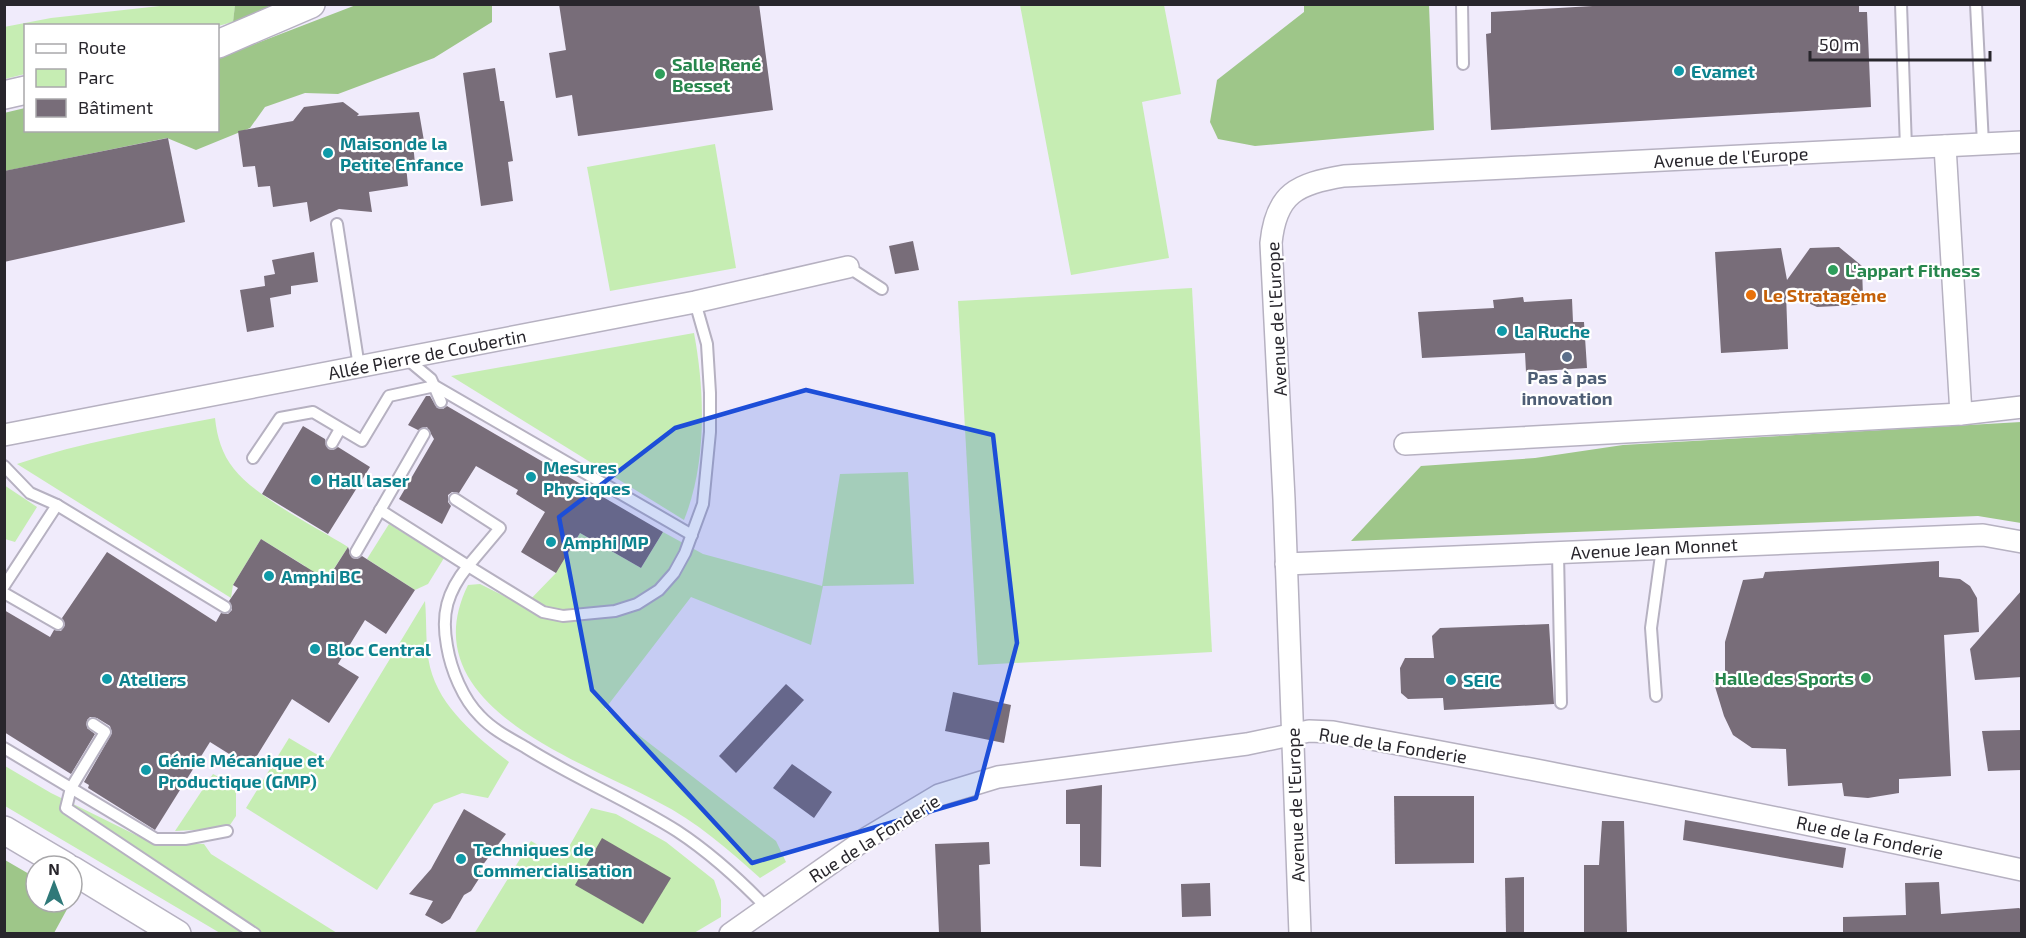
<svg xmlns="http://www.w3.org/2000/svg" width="2026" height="938" viewBox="0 0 2026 938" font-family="'Exo 2',sans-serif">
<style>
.green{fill:#c6edb3}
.forest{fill:#9ec689}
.building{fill:#786d79}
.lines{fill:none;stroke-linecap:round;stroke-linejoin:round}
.service-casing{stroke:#b6b1c1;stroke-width:14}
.minor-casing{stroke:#b6b1c1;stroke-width:24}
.tertiary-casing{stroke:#b6b1c1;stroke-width:30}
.service{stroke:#fff;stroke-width:10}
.minor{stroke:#fff;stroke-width:21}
.tertiary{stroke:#fff;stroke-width:27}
.marked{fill:#1d4ed8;fill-opacity:0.2;stroke:#1d4ed8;stroke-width:4.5;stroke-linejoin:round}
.culture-dot{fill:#0f9aa8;stroke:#fff;stroke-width:2}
.leisure-dot{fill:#2e9e5b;stroke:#fff;stroke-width:2}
.food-dot{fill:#e8710a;stroke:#fff;stroke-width:2}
.service-dot{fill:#5c6f8a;stroke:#fff;stroke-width:2}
.labels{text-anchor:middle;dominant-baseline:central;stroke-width:4.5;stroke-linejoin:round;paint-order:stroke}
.leisure-label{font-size:18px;font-weight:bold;fill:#27864d;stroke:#fff;text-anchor:start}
.culture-label{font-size:18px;font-weight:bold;fill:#0d838f;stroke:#fff;text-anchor:start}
.street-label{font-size:18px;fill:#28262c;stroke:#fff}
.food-label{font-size:18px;font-weight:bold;fill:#c56008;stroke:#fff;text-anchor:start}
.service-label{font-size:18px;font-weight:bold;fill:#4e5e75;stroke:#fff}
</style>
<rect width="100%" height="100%" fill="#f0ebfb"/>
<g class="green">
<polygon points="169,5 235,5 233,22 218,26 26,26 25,74 5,79 4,27 51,18"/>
<polygon points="1020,5 1164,5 1181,94 1142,102 1169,258 1071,275"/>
<polygon points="715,144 736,268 610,291 587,167"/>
<polygon points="1192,288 1212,652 978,665 958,301"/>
<path d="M694 333C705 392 707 463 684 520L451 376Z"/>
<path d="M215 418C217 437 222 454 234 469 257 498 316 527 348 547L313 601 305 566 261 539 233 585 231 598 17 464C82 442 148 431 215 418Z"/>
<path d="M908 472 914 584 823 586 811 645 691 597 605 709 776 841 786 862 760 878C729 850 696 821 658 802 580 760 409 705 468 585L480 584 524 606 556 573 580 533 641 568 663 532 703 554 822 586 840 474Z"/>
<polygon points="4,485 37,507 15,542 5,539"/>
<polygon points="389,524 444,558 428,584 415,590 367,559"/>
<path d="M425 601C427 622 425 646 430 667 440 708 477 737 509 762L488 798 462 793 434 804 377 890 246 808 289 738 328 761Z"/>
<polygon points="5,766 51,793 150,842 204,844 211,854 337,933 220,933 5,806"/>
<polygon points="213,774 236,786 236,816 228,828 175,831"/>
<polygon points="591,808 616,814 666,842 714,880 721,900 721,917 694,933 474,934 531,841 562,859"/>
</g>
<g class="forest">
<polygon points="235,5 282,5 233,22"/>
<polygon points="356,5 492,5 492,22 434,58 338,94 305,93 265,107 250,128 196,150 167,138 5,171 4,113 25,108 26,130 218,130 218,58"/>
<polygon points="1304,5 1429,5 1434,130 1255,146 1218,139 1210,122 1217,80 1304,12"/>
<polygon points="2021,422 2021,523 1978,516 1351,541 1421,466 1535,458 1623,445"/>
<polygon points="5,860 36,878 36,902 71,902 54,933 5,933"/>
</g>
<g class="building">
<polygon points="559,4 759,4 773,110 578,136 572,95 556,98 549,53 566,50"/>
<polygon points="1627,4 1859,4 1859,12 1867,12 1871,107 1491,130 1486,34 1491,33 1491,12"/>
<polygon points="495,68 500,101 504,101 513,161 508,162 513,201 481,206 463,73"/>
<polygon points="343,102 359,114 357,116 419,112 424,141 413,143 415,164 406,165 408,186 369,192 372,212 339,209 310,222 307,202 273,207 270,186 258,187 255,166 243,167 238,131 293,121 304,107"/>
<polygon points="168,138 185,222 4,262 4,171"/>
<polygon points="913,241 919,270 895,274 889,246"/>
<polygon points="1839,247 1862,266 1863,298 1857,305 1817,307 1786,293 1788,349 1721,353 1715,252 1781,248 1787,280 1810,248"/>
<polygon points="314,252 318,282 291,286 291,294 270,298 274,327 247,332 240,290 265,286 264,276 275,274 272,260"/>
<polygon points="1523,297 1524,302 1572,299 1573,322 1584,322 1587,368 1526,372 1525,353 1422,358 1418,312 1494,308 1493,300"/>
<polygon points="426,396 430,396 437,408 443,409 447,406 663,532 641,568 580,533 556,573 521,552 545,512 516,494 518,490 476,466 459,493 452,492 448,495 448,502 451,506 442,524 399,499 434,439 427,427 418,430 408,425"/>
<polygon points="303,426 325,439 328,449 333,450 338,447 370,467 328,534 262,494"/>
<polygon points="261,539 327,580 348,547 352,558 357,559 362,556 415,590 386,634 365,620 338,664 359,677 329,723 292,699 250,767 210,742 155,830 88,788 89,785 84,782 112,733 110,726 97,718 90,717 87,720 87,728 95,734 71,774 4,732 4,610 50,637 54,630 61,631 65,625 62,618 107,552 216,622 221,613 228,614 232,610 229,601 238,588 233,585"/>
<polygon points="1939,561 1939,577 1960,579 1970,586 1977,598 1979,632 1944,635 1951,776 1899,779 1899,793 1868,798 1844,796 1842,783 1788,786 1786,749 1752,748 1733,735 1724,716 1713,680 1725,680 1725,642 1743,580 1763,578 1765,572"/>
<polygon points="2022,590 2022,677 1975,680 1970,649"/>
<polygon points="1549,624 1554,704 1444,710 1443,698 1408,699 1401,693 1400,668 1405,658 1434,658 1432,636 1440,628"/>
<polygon points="786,684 804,700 736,773 719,756"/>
<polygon points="953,692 1011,705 1004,743 945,731"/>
<polygon points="2022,730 2022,770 1988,771 1982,731"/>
<polygon points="792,764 832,792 814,818 773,788"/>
<polygon points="1102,785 1101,867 1080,866 1080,824 1066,824 1066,790"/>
<polygon points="1394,796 1474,796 1474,863 1395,864"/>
<polygon points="464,809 506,834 479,870 482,874 471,891 464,895 450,919 442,924 425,915 433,901 409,894 431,869"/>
<polygon points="1685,820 1846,848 1843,868 1683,840"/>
<polygon points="1602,821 1624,821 1627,933 1584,933 1584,865 1599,865"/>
<polygon points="602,838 671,878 643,924 575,885"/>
<polygon points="989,842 990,864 979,865 981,933 939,933 935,844"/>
<polygon points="1524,877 1524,933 1506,933 1505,878"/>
<polygon points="1939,882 1941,914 2019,908 2022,910 2022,933 1843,933 1843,917 1906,915 1905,883"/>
<polygon points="1210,883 1211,916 1182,917 1181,884"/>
</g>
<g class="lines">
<defs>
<g id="service">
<polyline points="1462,4 1463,64"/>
<polyline points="1901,4 1906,148"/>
<polyline points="1976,4 1983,144"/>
<polyline points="337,224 359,367"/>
<polyline points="848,267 882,289"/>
<path d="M695 302 707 344 710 393V432L703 504 685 553 674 573 659 590 637 604 615 611 563 616 543 612 468 566C447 592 441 614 447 646 451 670 463 699 480 716 492 729 509 738 525 747 574 778 628 800 677 831 709 852 740 880 767 908"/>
<polyline points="407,359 431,379 441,402"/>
<polyline points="332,443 340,429"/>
<polyline points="253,458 280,418 313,412 362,441 389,396 435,386 692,535"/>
<polyline points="4,466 30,493 57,505 4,586"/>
<polyline points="57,505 225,607"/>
<polyline points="380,510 468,566 500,528 455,499"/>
<polyline points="356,552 424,434"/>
<polyline points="1558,553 1561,703"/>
<polyline points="4,593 58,624"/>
<polyline points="1656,696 1651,628 1662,548"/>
<polyline points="93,724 105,732 71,788 66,808 255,934"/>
<polyline points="4,748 156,839 185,839 227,831"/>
</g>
<g id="minor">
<polyline points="1945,146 1961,414 2022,407"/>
<polyline points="4,435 695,302 848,267"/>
<polyline points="1405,444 1961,414"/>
<polyline points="1286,564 1983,535 2022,542"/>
<path d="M730 934 867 838 939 795 998 777 1247 744 1309 731 1333 732C1563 774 1793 820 2022 870"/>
<path d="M1300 934 1284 499 1271 243C1276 193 1297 184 1344 176L2022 142"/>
</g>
<g id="tertiary">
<polyline points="218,44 311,4"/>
<polyline points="4,95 26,90"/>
<polyline points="4,830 65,866"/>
<polyline points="72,870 177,934"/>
</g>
</defs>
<use href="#service" class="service-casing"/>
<use href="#minor" class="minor-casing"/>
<use href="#tertiary" class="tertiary-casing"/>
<use href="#service" class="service"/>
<use href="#minor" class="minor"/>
<use href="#tertiary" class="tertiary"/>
</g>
<path class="marked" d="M806 390 993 435 1017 643 976 798 752 863 592 690 559 517 675 428Z"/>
<g class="culture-dot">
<circle cx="1679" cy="71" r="6"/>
<circle cx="328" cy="153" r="6"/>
<circle cx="1502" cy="331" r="6"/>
<circle cx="531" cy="477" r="6"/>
<circle cx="316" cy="480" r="6"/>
<circle cx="551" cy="542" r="6"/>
<circle cx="269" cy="576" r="6"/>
<circle cx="315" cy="649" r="6"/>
<circle cx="107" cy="679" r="6"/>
<circle cx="1451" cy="680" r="6"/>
<circle cx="146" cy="770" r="6"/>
<circle cx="461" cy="859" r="6"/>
</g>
<g class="leisure-dot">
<circle cx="660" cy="74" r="6"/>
<circle cx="1833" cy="270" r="6"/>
<circle cx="1866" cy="678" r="6"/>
</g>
<circle class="food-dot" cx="1751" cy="295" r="6"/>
<circle class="service-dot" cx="1567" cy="357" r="6"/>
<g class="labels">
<g class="leisure-label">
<text x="672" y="64">Salle René<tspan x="672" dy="21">Besset</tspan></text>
<text x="1845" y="270">L'appart Fitness</text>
<text x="1854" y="678" text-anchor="end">Halle des Sports</text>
</g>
<g class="culture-label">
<text x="1691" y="71">Evamet</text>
<text x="340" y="143">Maison de la<tspan x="340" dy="21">Petite Enfance</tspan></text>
<text x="1514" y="331">La Ruche</text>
<text x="543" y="467">Mesures<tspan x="543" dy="21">Physiques</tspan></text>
<text x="328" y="480">Hall laser</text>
<text x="563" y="542">Amphi MP</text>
<text x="281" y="576">Amphi BC</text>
<text x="327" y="649">Bloc Central</text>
<text x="119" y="679">Ateliers</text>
<text x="1463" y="680">SEIC</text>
<text x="158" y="760">Génie Mécanique et<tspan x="158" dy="21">Productique (GMP)</tspan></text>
<text x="473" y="849">Techniques de<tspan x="473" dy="21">Commercialisation</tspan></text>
</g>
<g class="street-label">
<text transform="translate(1731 157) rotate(-3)">Avenue de l'Europe</text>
<text transform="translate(1276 319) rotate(-93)">Avenue de l'Europe</text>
<text transform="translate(427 354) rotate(-11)">Allée Pierre de Coubertin</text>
<text transform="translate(1654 548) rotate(-3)">Avenue Jean Monnet</text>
<text transform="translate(1393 745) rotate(9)">Rue de la Fonderie</text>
<text transform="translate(1295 805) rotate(-92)">Avenue de l'Europe</text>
<text transform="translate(1870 837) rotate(12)">Rue de la Fonderie</text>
<text transform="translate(874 838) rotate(-32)">Rue de la Fonderie</text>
</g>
<g class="food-label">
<text x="1763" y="295">Le Stratagème</text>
</g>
<g class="service-label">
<text x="1567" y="377">Pas à pas<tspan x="1567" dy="21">innovation</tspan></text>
</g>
</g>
<rect width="2026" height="938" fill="none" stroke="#28262c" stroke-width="12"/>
<rect x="24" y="24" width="195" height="108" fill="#ffffff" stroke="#a9a8ab" stroke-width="1.5"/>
<rect x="36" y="44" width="30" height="9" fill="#ffffff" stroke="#a9a8ab" stroke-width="1.5"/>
<text x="78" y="54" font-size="18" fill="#28262c">Route</text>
<rect x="36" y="69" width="30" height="18" fill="#c6edb3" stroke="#a9a8ab" stroke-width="1.5"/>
<text x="78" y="84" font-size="18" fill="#28262c">Parc</text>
<rect x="36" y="99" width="30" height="18" fill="#786d79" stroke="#a9a8ab" stroke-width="1.5"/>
<text x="78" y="114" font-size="18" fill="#28262c">Bâtiment</text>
<g transform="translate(54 884)"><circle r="28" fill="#ffffff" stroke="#a9a8ab" stroke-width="1.5"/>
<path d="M0-4.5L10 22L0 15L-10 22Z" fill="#2f7979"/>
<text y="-9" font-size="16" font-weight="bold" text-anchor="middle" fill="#28262c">N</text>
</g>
<path d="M1810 51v9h180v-9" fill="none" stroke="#28262c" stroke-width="3"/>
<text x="1819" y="51" font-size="18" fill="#28262c" stroke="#ffffff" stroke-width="4.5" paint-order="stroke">50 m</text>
</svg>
